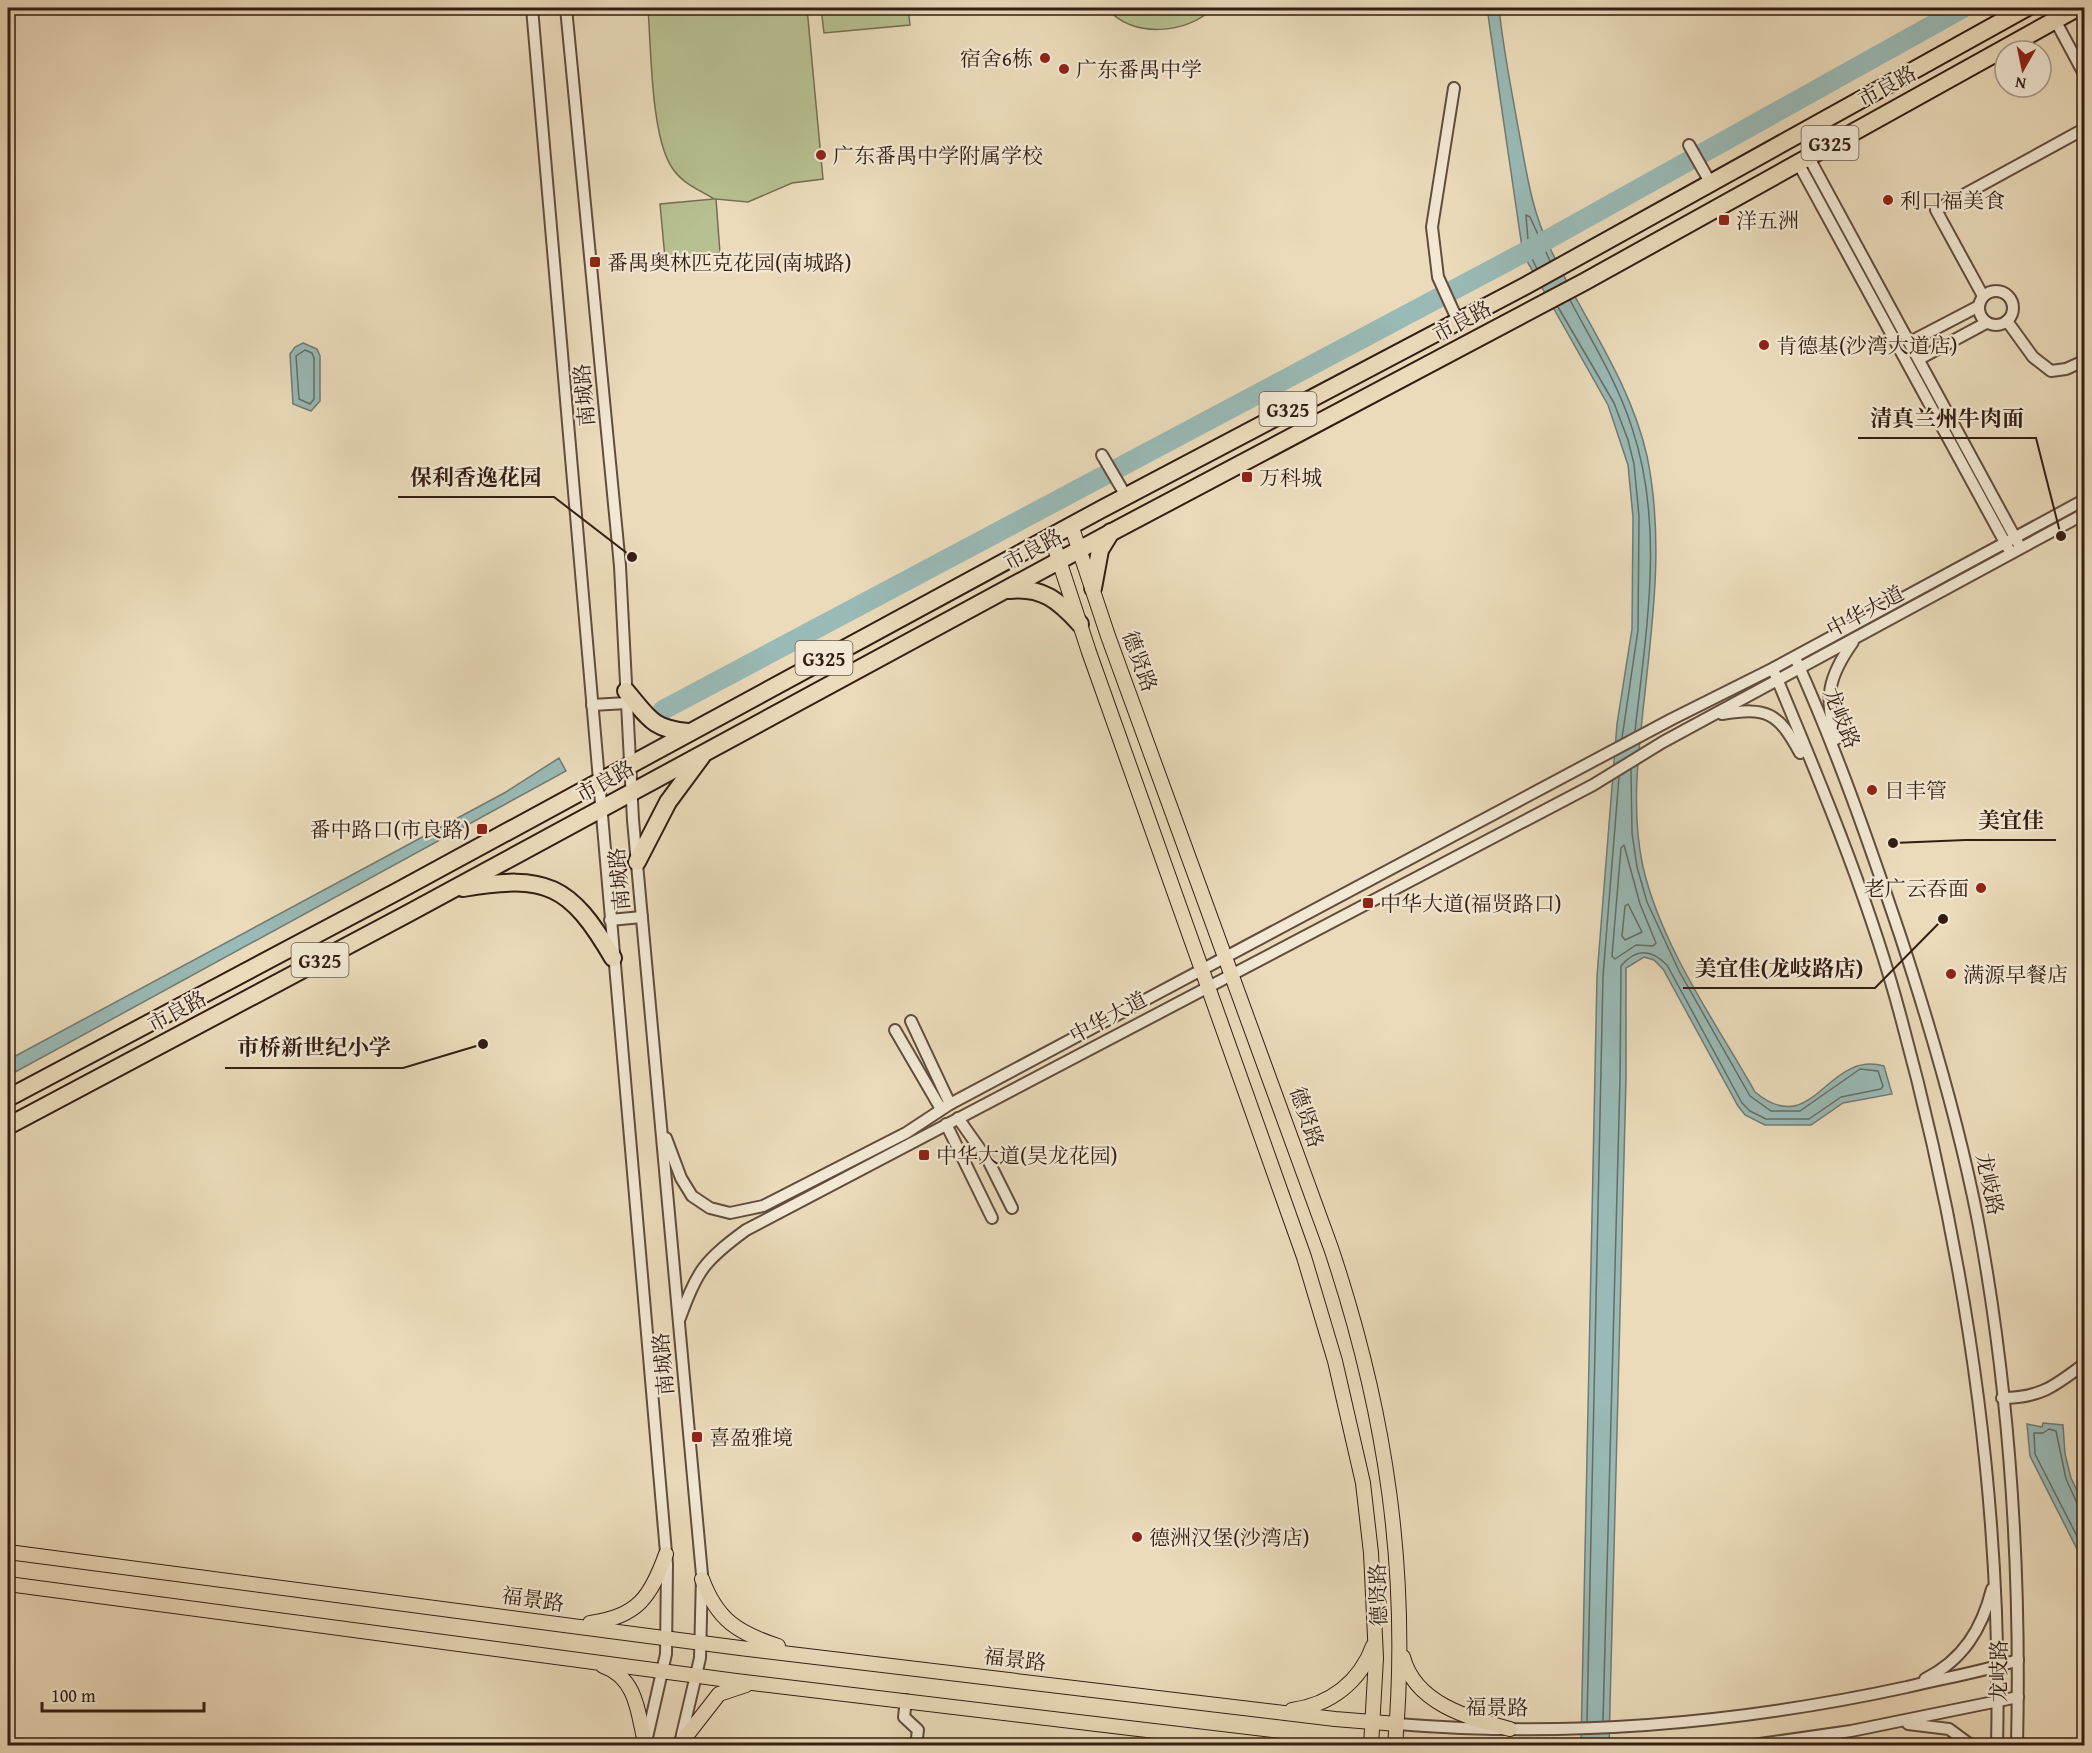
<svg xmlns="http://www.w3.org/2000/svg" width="2092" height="1753" viewBox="0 0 2092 1753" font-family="'Gentium Book Plus','Noto Serif SC',serif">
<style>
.green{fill:#b7c091;stroke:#756e52;stroke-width:1.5}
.water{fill:#99bab6;stroke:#707b75;stroke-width:1.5}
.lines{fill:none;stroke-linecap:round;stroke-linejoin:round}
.shore{stroke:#666c64;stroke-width:1.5}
.river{stroke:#99bab6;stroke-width:20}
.minor-casing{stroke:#614c3d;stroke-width:14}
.major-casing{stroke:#331d13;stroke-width:16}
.highway-casing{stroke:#331d13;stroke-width:20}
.minor{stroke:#f2e8d3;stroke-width:10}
.major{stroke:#ebdbbb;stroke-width:14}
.highway{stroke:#ebdbbb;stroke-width:16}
.poi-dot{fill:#8f2418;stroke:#f2e8d3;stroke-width:2}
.labels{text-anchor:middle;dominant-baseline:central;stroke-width:4.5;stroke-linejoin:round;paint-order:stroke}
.shield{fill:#f2e8d3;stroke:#6c5a4d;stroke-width:1.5}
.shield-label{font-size:20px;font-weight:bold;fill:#331d13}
.poi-label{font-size:21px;fill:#331d13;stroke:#f2e8d3;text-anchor:start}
.street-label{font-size:21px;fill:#331d13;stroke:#f2e8d3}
.leader{fill:none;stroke:#331d13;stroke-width:2}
.callout-dot{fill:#331d13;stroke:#f2e8d3;stroke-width:2}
.callout-label{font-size:22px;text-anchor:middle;font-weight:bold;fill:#331d13;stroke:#f2e8d3;stroke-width:4.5;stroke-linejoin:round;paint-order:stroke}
</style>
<rect width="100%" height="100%" fill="#ebdbbb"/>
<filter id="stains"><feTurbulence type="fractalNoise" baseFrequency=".00333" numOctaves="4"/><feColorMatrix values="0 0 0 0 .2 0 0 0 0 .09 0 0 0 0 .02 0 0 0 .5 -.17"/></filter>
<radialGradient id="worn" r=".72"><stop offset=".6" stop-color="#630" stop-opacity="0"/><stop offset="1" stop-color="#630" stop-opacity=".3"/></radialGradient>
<g class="green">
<path d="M648 8H807L823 179 792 183 748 202 716 199 720 253 665 258 660 204 714 199C698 189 681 183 671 166 651 134 651 48 648 8Z"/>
<polygon points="821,8 908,8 910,25 824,33"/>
<path d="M1107 8H1213C1188 34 1131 39 1107 8Z"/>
</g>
<g class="water">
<path d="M1487 8H1499C1503 48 1511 87 1518 127 1526 168 1531 210 1550 248 1582 317 1630 380 1647 456 1664 538 1653 619 1644 701 1638 757 1631 811 1643 867 1662 948 1715 1021 1755 1092 1814 1141 1826 1050 1884 1066L1892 1094 1843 1103 1811 1125H1765L1745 1115 1738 1106 1663 969 1654 960 1644 957 1626 968V1079L1609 1745H1581L1597 976 1617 724 1632 629 1633 517 1628 465 1608 405 1523 254Z"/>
<polygon points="303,343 317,349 320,356 320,401 311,411 293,404 290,354 295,347"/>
<polygon points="559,758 566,771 8,1076 8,1060 506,792"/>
<polygon points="2043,1423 2063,1425 2065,1454 2071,1478 2084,1505 2084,1563 2030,1456 2027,1424 2042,1427"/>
</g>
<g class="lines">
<g class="shore">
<polyline points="1537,269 1529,252 1526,215 1530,217 1550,261"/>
<path d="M1570 300C1592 342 1618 383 1632 428 1665 526 1646 631 1635 731"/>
<polyline points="1558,307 1614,403 1628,440 1634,464 1639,516 1638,630 1622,738"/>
<polygon points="305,350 312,353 314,358 314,399 310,404 299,399 296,356"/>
<polygon points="1624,845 1640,904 1656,943 1653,946 1636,945 1615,959 1612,956 1621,848"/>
<polygon points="1628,904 1642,932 1625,940 1622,936 1625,906"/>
<polyline points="2084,1506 2077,1503 2066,1479 2056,1431 2049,1429 2043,1433 2034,1433 2035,1454 2084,1550"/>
<path d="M1603 1720 1620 1079 1621 966C1636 948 1651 949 1667 965L1742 1103 1750 1111 1766 1119H1809L1841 1097 1881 1089 1883 1086 1878 1071 1860 1069 1800 1111H1771L1750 1096 1679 971 1647 902 1637 867 1632 833 1631 770"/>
<polyline points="1587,1721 1603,976 1619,777"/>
</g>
<polyline class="river" points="663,710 1536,246 1963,8"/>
<defs>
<g id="minor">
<polyline points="532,8 667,1564 666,1654 646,1742"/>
<polyline points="566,8 620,566 633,820 702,1575 700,1658 681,1739"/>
<polyline points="2055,20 2084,74"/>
<polyline points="1454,88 1432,227 1438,277 1457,319"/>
<polyline points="1689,145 1710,182"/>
<polyline points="1808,156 2018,543"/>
<polyline points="1797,161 2008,548"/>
<circle cx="1996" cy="308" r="17"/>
<polyline points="1983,296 1936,210 2084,129"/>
<polyline points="2007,321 2033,357 2051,371 2066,369 2084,361"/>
<polyline points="1910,342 1979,306"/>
<polyline points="1919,359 1986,323"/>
<polyline points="1102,455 1126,496"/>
<path d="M1797 662C1837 751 1869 843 1900 935 1931 1029 1959 1124 1978 1221 2010 1392 2021 1571 2017 1746"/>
<path d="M1775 674C1819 779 1864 887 1895 996 1963 1239 2003 1492 1997 1746"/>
<polyline points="592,705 627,703"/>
<path d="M1722 714C1767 707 1778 712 1800 753"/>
<path d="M1836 739C1824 698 1828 677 1853 642"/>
<polyline points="610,920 642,917"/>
<polyline points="911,1021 950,1104"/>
<polyline points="895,1030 941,1109"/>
<polyline points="958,1118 989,1162 1012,1208"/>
<polyline points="946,1124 992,1218"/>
<polyline points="666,1138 681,1178 692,1196 710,1208 730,1213 763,1206 906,1133 950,1104 1672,719 1772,669 2084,500"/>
<path d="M680 1318C697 1270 705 1260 746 1230L1593 785 1663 742 2084 514"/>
<path d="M2002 1398C2040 1398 2055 1386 2084 1364"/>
<path d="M1925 1679C1963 1660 1982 1629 1992 1589"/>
<polyline points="906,1700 904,1717 918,1730 916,1746"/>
<path d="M1397 1724C1567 1738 1741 1723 1907 1687 1944 1678 1982 1672 2018 1660"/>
<polyline points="1908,1724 1949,1729 1972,1746"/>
<polyline points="1746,1746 1851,1731 2018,1697"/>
</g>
<g id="major">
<path d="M1071 525 1108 636 1331 1248C1386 1412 1410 1572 1395 1746"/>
<polyline points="1051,536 1089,652 1304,1257 1335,1361 1363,1483 1371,1553 1376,1658 1371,1746"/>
<polyline points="8,1552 740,1648 1335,1719 1397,1724"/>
<path d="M702 1579C717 1620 738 1633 778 1646"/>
<polyline points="8,1584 736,1681 1280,1746"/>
<path d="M590 1623C638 1617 651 1596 666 1554"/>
<path d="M1403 1657C1415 1704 1469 1718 1510 1729"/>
<path d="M603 1666C637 1678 638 1713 645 1743"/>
<path d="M1292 1710C1330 1705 1360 1682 1373 1646"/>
<polyline points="680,1744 719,1694 746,1685"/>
</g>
<g id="highway">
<polyline points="1093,588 1100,550 1111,532"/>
<path d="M1009 590C1042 586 1059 601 1080 624"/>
<path d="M626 691C649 718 652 729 688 732"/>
<polyline points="637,862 668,802 702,756"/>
<path d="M463 888C546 874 570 884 613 958"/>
<polyline points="8,1098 398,891 1100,510 1527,285 2026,8"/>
<polyline points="8,1126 409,913 1112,532 1584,282 2077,8"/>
</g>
</defs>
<use href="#minor" class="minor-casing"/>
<use href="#major" class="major-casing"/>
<use href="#highway" class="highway-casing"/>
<use href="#minor" class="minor"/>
<use href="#major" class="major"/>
<use href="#highway" class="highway"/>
</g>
<g class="poi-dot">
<circle cx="1045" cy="58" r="6"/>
<circle cx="1064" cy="69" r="6"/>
<circle cx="821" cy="155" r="6"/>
<circle cx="1888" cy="200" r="6"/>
<rect x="1718" y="214" width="12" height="12" rx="3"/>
<rect x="589" y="256" width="12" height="12" rx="3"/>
<circle cx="1764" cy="345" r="6"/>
<rect x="1241" y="471" width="12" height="12" rx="3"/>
<circle cx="1872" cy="790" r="6"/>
<rect x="476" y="823" width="12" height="12" rx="3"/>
<circle cx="1981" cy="888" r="6"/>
<rect x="1362" y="897" width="12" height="12" rx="3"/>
<circle cx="1951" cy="974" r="6"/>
<rect x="918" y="1149" width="12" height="12" rx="3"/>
<rect x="691" y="1431" width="12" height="12" rx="3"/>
<circle cx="1137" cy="1537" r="6"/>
</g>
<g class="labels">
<g class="shield">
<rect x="1801.5" y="126" width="57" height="34" rx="4.5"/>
<rect x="1259.5" y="392" width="57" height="34" rx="4.5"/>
<rect x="795.5" y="641" width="57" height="34" rx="4.5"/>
<rect x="291.5" y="943" width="57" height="34" rx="4.5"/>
</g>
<g class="shield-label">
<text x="1830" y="143">G325</text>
<text x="1288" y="409">G325</text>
<text x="824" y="658">G325</text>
<text x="320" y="960">G325</text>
</g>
<g class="poi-label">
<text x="1033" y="58" text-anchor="end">宿舍6栋</text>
<text x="1076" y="69">广东番禺中学</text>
<text x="833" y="155">广东番禺中学附属学校</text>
<text x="1900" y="200">利口福美食</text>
<text x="1736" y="220">洋五洲</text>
<text x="607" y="262">番禺奥林匹克花园(南城路)</text>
<text x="1776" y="345">肯德基(沙湾大道店)</text>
<text x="1259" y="477">万科城</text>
<text x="1884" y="790">日丰管</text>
<text x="470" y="829" text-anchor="end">番中路口(市良路)</text>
<text x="1969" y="888" text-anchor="end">老广云吞面</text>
<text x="1380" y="903">中华大道(福贤路口)</text>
<text x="1963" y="974">满源早餐店</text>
<text x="936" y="1155">中华大道(昊龙花园)</text>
<text x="709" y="1437">喜盈雅境</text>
<text x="1149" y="1537">德洲汉堡(沙湾店)</text>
</g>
<g class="street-label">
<text transform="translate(1887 86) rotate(-29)">市良路</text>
<text transform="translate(1462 321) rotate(-28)">市良路</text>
<text transform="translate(584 395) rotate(-95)">南城路</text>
<text transform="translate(1033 549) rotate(-28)">市良路</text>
<text transform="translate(1865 611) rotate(-28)">中华大道</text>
<text transform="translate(1140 661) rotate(70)">德贤路</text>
<text transform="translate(1842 718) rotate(68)">龙岐路</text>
<text transform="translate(605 781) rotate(-29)">市良路</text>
<text transform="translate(619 879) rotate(-95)">南城路</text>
<text transform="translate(177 1011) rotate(-28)">市良路</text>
<text transform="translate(1108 1017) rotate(-28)">中华大道</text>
<text transform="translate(1307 1117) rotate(71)">德贤路</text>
<text transform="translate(1990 1184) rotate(78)">龙岐路</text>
<text transform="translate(663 1364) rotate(-95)">南城路</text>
<text transform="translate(1378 1595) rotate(-92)">德贤路</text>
<text transform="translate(533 1599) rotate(8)">福景路</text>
<text transform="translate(1015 1659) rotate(7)">福景路</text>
<text transform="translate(1998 1671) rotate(-90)">龙岐路</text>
<text transform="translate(1497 1707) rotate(1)">福景路</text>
</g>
</g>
<path class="leader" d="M2061 536L2036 438H1858M632 557L554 497H398M1893 843L1966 840H2056M1943 919L1875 988H1683M483 1044L403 1068H225"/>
<g class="callout-dot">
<circle cx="2061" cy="536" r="6"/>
<circle cx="632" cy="557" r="6"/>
<circle cx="1893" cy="843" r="6"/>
<circle cx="1943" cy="919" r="6"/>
<circle cx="483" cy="1044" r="6"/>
</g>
<g class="callout-label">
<text x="1947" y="426">清真兰州牛肉面</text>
<text x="476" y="485">保利香逸花园</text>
<text x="2011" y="828">美宜佳</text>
<text x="1779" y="976">美宜佳(龙岐路店)</text>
<text x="314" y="1055">市桥新世纪小学</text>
</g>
<rect width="2092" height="1753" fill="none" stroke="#ebdbbb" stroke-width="30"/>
<rect x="9" y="9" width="2074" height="1735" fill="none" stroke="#331d13" stroke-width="3"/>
<rect x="15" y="15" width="2062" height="1723" fill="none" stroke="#331d13" stroke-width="1.5"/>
<g transform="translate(2023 69) rotate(189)"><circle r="28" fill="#f2e8d3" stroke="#a69786" stroke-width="1.5"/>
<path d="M0-4.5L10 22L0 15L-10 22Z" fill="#8f2418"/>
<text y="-9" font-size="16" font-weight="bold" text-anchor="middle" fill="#331d13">N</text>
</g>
<path d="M42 1702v9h162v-9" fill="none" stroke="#331d13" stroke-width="3"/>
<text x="51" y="1702" font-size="18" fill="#331d13" stroke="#f2e8d3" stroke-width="4.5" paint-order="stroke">100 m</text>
<rect width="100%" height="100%" filter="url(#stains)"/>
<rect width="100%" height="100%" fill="url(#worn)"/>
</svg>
